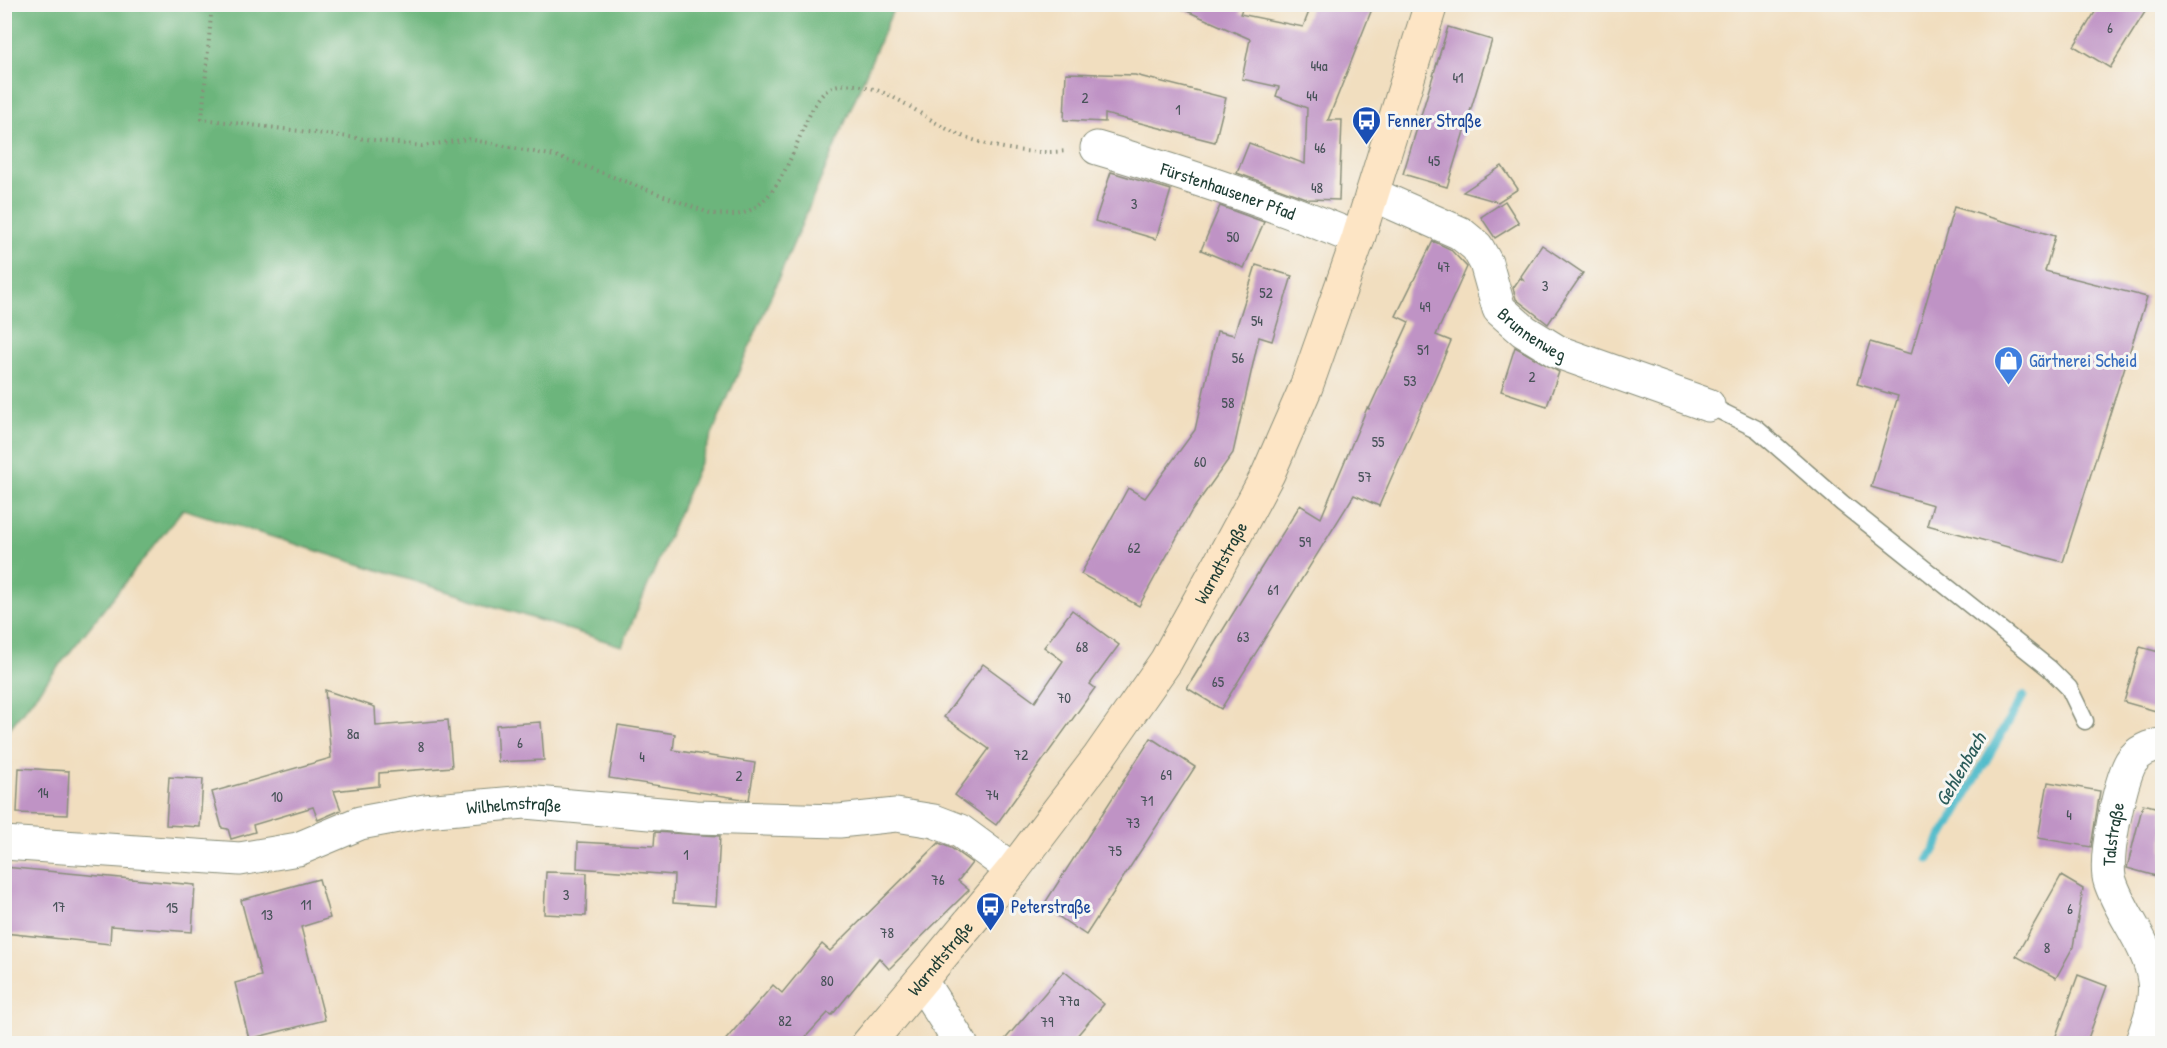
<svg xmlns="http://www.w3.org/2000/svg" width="2167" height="1048" viewBox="0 0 2167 1048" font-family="'Patrick Hand',sans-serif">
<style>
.forest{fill:#6cb57c;stroke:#467958;stroke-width:1.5}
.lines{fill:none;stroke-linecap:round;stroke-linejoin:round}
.stream{stroke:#4fbbca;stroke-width:9}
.building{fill:#bf93c5}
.lane-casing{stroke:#888e7a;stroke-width:19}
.street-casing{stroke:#888e7a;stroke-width:35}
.secondary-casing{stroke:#888e7a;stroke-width:35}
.path{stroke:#888e7a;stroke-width:4;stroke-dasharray:1.5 4.5;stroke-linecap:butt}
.lane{stroke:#fff;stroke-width:16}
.street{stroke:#fff;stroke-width:33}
.secondary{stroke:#fde5c5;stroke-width:33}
.labels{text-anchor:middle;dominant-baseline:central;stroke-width:6;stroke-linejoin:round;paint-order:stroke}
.number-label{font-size:15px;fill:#475258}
.transit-label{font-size:18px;fill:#164399;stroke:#f6f6f2;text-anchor:start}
.street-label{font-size:18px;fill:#1f3d34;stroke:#f6f6f2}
.shop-label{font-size:18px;fill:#366cbe;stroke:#f6f6f2;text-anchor:start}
.water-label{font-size:20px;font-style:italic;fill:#2b5c5a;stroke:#f6f6f2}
</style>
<rect width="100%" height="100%" fill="#f6f6f2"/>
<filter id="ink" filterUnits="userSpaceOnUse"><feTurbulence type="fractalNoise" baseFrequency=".0167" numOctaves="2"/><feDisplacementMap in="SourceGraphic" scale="12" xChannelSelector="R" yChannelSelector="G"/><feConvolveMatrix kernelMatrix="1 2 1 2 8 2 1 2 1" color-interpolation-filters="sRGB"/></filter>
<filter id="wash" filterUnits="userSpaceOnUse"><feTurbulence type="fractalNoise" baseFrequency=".008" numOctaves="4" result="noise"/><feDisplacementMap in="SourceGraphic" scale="24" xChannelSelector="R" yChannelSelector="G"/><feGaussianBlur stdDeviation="1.35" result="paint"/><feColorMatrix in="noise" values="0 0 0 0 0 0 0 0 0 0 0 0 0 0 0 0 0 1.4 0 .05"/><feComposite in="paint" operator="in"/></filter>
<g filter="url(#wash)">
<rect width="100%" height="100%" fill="#f1debf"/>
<polygon class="forest" points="5,4 895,4 895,5 622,646 183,509 5,734"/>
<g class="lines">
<polyline class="stream" points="1929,859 2023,696"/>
</g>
<g id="blocks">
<g class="building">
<polygon points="1171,4 1244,4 1240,14 1303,27 1312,4 1374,4 1328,120 1342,120 1339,200 1308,199 1237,173 1249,143 1305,164 1307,108 1276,96 1279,87 1242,79 1250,39"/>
<polygon points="2100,4 2150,4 2110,68 2074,46"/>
<polygon points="1448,27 1492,40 1447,187 1403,174"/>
<polygon points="1066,73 1135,75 1226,98 1215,142 1105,114 1105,122 1064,120"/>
<polygon points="1502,166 1518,189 1498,202 1463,192"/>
<polygon points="1111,172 1171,190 1156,239 1095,221"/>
<polygon points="1505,201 1519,223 1495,238 1481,217"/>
<polygon points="1220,206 1264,222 1244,268 1201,250"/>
<polygon points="1954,207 2055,236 2045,271 2147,297 2063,562 1927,525 1933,505 1871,487 1898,396 1857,384 1870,342 1911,354"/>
<polygon points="1433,241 1450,249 1467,267 1436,335 1451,341 1379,506 1354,495 1221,709 1187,688 1300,505 1321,518 1367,408 1369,409 1409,322 1396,316"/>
<polygon points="1542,245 1583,273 1548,324 1516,299 1513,288 1520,278 1523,280 1521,276"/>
<polygon points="1256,265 1292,276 1272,341 1259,337 1233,453 1191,512 1139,606 1081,574 1128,488 1145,498 1195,430 1217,331 1234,335"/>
<polygon points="1515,347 1559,372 1547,406 1501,391"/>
<polygon points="1072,610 1119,645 1090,684 1095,688 996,825 955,795 989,749 944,717 983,664 1035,702 1063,661 1044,647"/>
<polygon points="2140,647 2163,653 2163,713 2124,702"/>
<polygon points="325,690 375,707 376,726 448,720 452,767 379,773 379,786 334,791 341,810 318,820 313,807 253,825 255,832 231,839 228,829 222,828 212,792 331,758"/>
<polygon points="541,722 544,760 498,762 496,725"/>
<polygon points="618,725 675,734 673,750 755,763 749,800 609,778"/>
<polygon points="1151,738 1195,767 1086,935 1043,906"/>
<polygon points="19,768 69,771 67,815 17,813"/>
<polygon points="169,777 203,779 200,827 166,825"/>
<polygon points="2048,782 2100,791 2091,847 2038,838"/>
<polygon points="2143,804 2163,809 2163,878 2127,868"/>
<polygon points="655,832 720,836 716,906 673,903 674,875 577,868 578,842 654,846"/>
<polygon points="939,843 951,848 972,863 958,881 969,890 889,969 879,958 832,1015 828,1013 799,1044 722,1044 773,985 782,993 822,944 830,951"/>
<polygon points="4,867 195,885 192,932 111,926 110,944 4,933"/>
<polygon points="546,872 587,873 586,916 544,914"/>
<polygon points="2061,876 2083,889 2073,947 2056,978 2016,956"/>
<polygon points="319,879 330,918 301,927 325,1020 249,1039 235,983 261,976 241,900"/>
<polygon points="1064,971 1104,1004 1070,1044 1001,1044"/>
<polygon points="2078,975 2107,986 2086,1044 2053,1044"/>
</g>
</g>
</g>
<g filter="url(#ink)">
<use href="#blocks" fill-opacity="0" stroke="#888e7a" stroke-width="1.5"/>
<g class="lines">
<defs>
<polyline id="lane" points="1708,405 1757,429 1842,503 2049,668 2069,688 2085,721"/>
<g id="street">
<path id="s1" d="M1097 148C1186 174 1273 203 1358 239"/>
<path id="s2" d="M1372 194 1460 233 1477 247 1486 263 1499 309 1524 331 1558 352 1708 405"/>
<path id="s3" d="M4 843 240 859 298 849 360 823 425 811 525 802 695 817 839 821 896 815 934 821 960 831 1013 870"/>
<polyline points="921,981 961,1044"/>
<path id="s4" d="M2141 1044C2148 1025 2157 1002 2154 981 2150 946 2121 915 2110 881 2103 860 2120 781 2131 762 2138 751 2151 746 2162 745"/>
</g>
<g id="secondary">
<path id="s5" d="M868 1044 1013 870 1099 757 1166 661 1219 565 1268 474 1306 387 1358 239 1431 4"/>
</g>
</defs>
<use href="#lane" class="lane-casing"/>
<use href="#street" class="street-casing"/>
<use href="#secondary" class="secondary-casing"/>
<path class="path" d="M212 4 202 119 422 146 468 139 560 157 712 214C721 214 732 216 740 214 797 200 799 90 839 85 883 80 918 116 955 133 990 148 1029 155 1067 151"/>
<use href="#lane" class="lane"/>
<use href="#street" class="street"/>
<use href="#secondary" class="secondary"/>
</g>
</g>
<defs>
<symbol id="bus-pin" viewBox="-11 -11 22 30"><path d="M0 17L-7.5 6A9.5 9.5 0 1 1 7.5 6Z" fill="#1a4fb4" stroke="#f6f6f2"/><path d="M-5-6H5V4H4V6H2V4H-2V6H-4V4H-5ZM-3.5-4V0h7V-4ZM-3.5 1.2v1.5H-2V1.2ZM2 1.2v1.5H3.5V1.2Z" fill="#fff"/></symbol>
<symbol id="shop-pin" viewBox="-11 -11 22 30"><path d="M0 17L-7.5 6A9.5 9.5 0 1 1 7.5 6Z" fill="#3f7fe0" stroke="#f6f6f2"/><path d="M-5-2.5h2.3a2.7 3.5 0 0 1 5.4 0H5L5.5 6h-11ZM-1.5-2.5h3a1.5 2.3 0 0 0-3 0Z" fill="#fff"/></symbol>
</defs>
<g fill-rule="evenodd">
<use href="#bus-pin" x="1350" y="104" width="33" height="45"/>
<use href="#shop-pin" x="1992" y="344" width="33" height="45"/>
<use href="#bus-pin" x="974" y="890" width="33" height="45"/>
</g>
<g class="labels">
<g class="number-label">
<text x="2110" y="27">6</text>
<text x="1319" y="65">44a</text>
<text x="1458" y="77">41</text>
<text x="1312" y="95">44</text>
<text x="1085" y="97">2</text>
<text x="1178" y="109">1</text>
<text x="1320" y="147">46</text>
<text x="1434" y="160">45</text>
<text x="1317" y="187">48</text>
<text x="1134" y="203">3</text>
<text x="1233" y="236">50</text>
<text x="1444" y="266">47</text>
<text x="1545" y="285">3</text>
<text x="1266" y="292">52</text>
<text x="1425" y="306">49</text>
<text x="1257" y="320">54</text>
<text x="1423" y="349">51</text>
<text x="1238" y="357">56</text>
<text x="1532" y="376">2</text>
<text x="1410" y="380">53</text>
<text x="1228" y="402">58</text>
<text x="1378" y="441">55</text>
<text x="1200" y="461">60</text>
<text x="1365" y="476">57</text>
<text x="1305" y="541">59</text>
<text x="1134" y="547">62</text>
<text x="1273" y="589">61</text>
<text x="1243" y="636">63</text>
<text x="1082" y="646">68</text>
<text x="1218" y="681">65</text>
<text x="1064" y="697">70</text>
<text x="353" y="733">8a</text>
<text x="520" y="742">6</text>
<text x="421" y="746">8</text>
<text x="1021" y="754">72</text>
<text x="642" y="756">4</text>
<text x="1166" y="774">69</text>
<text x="739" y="775">2</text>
<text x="43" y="792">14</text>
<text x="992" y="794">74</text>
<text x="277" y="796">10</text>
<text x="1147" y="800">71</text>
<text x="2069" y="814">4</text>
<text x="1133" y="822">73</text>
<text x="1115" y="850">75</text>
<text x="686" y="854">1</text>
<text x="938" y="879">76</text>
<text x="566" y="894">3</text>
<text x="306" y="904">11</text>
<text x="59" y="906">17</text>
<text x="172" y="907">15</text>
<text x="2070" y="908">6</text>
<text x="267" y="914">13</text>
<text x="887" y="932">78</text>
<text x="2047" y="947">8</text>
<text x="827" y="980">80</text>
<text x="1069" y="1000">77a</text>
<text x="785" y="1020">82</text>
<text x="1047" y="1021">79</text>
</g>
<g class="transit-label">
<text x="1388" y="120">Fenner Straße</text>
<text x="1011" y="906">Peterstraße</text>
</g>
<g class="street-label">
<text stroke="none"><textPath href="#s1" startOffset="138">Fürstenhausener Pfad</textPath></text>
<text stroke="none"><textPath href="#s2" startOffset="226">Brunnenweg</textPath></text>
<text stroke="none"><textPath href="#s5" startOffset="598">Warndtstraße</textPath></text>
<text stroke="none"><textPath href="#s3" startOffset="518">Wilhelmstraße</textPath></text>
<text stroke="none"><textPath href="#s4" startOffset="222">Talstraße</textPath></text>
<text stroke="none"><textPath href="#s5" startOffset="112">Warndtstraße</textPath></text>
</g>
<g class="shop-label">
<text x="2029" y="360">Gärtnerei Scheid</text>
</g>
<g class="water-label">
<text transform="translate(1960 769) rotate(-60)">Gehlenbach</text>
</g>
</g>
<rect width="2167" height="1048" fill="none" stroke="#f6f6f2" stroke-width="24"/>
</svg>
